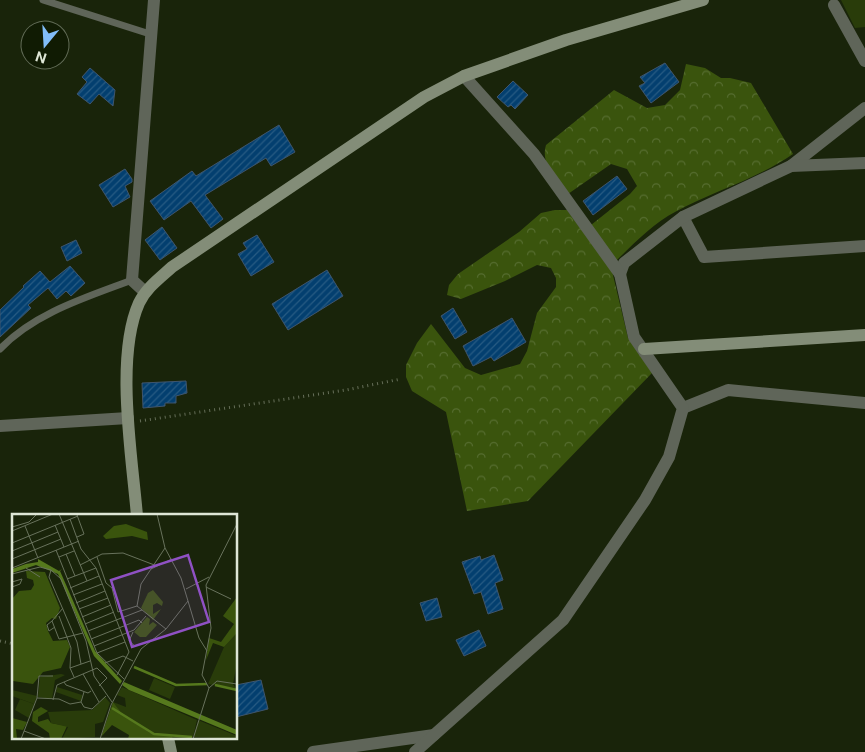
<svg xmlns="http://www.w3.org/2000/svg" width="865" height="752" viewBox="0 0 865 752" font-family="'Public Sans',sans-serif">
<style>
.grass{fill:#293c0a}
.forest{fill:url(#forest-crowns)}
.building{fill:url(#building-hatch);stroke:#3f556c}
.lines{fill:none;stroke-linecap:round;stroke-linejoin:round}
.path{stroke:#656e58;stroke-width:3;stroke-dasharray:1 4;stroke-linecap:butt}
.lane{stroke:#5f6559;stroke-width:7}
.street{stroke:#5f6559;stroke-width:12}
.secondary{stroke:#838d78;stroke-width:12}
.inset-river{fill:none;stroke:#56791d;stroke-width:2.5}
.inset-road{fill:none;stroke:#68725c;stroke-width:1}
.view{fill:#8f51c4;fill-opacity:0.15;stroke:#8f51c4;stroke-width:2.5}
.inset-edge{fill:none;stroke:#dee6d6;stroke-width:2.5}
</style>
<defs>
<pattern id="forest-crowns" width="20" height="18" patternUnits="userSpaceOnUse" patternTransform="scale(1.25)"><rect width="20" height="18" fill="#3a540d"/><path d="M2 6a3 3 0 1 1 6 0M12 15a3 3 0 1 1 6 0" fill="none" stroke="#566d30"/></pattern>
<pattern id="building-hatch" width="6" height="6" patternUnits="userSpaceOnUse" patternTransform="scale(1.25)"><rect width="6" height="6" fill="#033f6f"/><path d="M-1 1l2-2M0 6l6-6M5 7l2-2" fill="none" stroke="#275b83"/></pattern>
</defs>
<rect width="100%" height="100%" fill="#19240a"/>
<polygon class="grass" points="841,0 865,0 865,27 855,28"/>
<g class="forest">
<path d="M686 64 705 68 721 78H730L751 83 793 154C757 179 714 191 675 212 654 223 633 244 616 261L591 225 630 194 637 186 627 169 611 164 568 194C557 179 540 164 546 145L614 90 647 108 665 105 680 90Z"/>
<polygon points="555,210 567,210 612,271 628,338 652,373 528,501 467,511 446,412 412,391 406,377 406,365 417,343 431,324 465,368 481,375 520,364 527,351 537,313 556,287 556,278 551,268 537,265 505,281 461,299 447,295 449,285 458,274 519,232 541,213"/>
</g>
<g class="building">
<polygon points="665,63 679,82 651,103 639,86 645,83 640,77"/>
<polygon points="90,68 115,90 113,106 99,94 90,104 77,94 87,82 82,77"/>
<polygon points="513,81 528,95 515,109 511,105 508,107 497,97"/>
<polygon points="279,125 295,152 271,166 266,158 205,195 223,219 211,228 191,201 164,220 150,201 192,171 196,176"/>
<polygon points="125,169 132,179 132,182 125,186 130,197 113,207 99,185"/>
<polygon points="617,176 627,189 593,215 583,201"/>
<polygon points="162,227 177,248 160,260 145,240"/>
<polygon points="257,235 274,262 251,276 238,254 247,249 243,243"/>
<polygon points="76,240 82,253 67,261 61,247"/>
<polygon points="70,266 85,283 71,296 66,291 57,299 48,288 28,305 31,308 0,337 0,310 24,287 23,286 40,271 50,282"/>
<polygon points="327,270 343,296 288,330 272,304"/>
<polygon points="453,308 467,332 455,339 441,316"/>
<polygon points="512,318 526,342 494,361 491,357 473,366 463,346"/>
<polygon points="186,381 187,393 176,396 176,403 165,403 165,406 143,408 142,383"/>
<polygon points="494,555 503,580 495,583 503,609 488,614 481,592 474,594 462,562 480,556 481,560"/>
<polygon points="437,598 442,617 426,621 420,603"/>
<polygon points="479,630 486,646 464,656 456,640"/>
<polygon points="261,680 268,709 236,717 236,685"/>
</g>
<g class="lines">
<g class="path">
<polyline points="140,421 346,390 401,379"/>
<polyline points="0,641 14,644"/>
</g>
<g class="lane">
<polyline points="43,0 150,34"/>
<path d="M0 349C34 313 87 297 132 280"/>
</g>
<g class="street">
<polyline points="834,5 865,61"/>
<polyline points="791,166 865,108"/>
<polyline points="683,217 704,257 865,246"/>
<polyline points="620,274 624,263 683,217 791,166 865,163"/>
<polyline points="145,292 132,280 154,0"/>
<polyline points="683,408 728,390 865,403"/>
<polyline points="0,426 128,418"/>
<polyline points="313,752 434,735"/>
<polyline points="415,752 563,620 645,500 669,457 683,408 634,337 620,274 534,154 464,76"/>
</g>
<g class="secondary">
<polyline points="644,349 865,335"/>
<path d="M137 516C132 456 115 357 139 303 146 288 160 278 172 267L424 97 464 76 566 40 703 0"/>
<polyline points="168,738 171,752"/>
</g>
</g>
<g transform="translate(12 514)">
<rect width="225" height="225" fill="#19240a"/>
<path d="M225 119V149L221 170 225 176 196 170 212 133ZM49 160 53 161 43 166 40 185 26 183 28 163ZM45 173 70 181 69 187 44 178ZM110 173 185 206 181 223 161 225 160 221 142 220 110 200 101 188 114 193 113 184 105 181ZM0 176 25 182 22 190 0 182ZM186 206 225 222V225L182 223Z" fill="#293c0a"/>
<path d="M114 10 135 18 136 26 120 22 94 25 91 22 102 12ZM14 57 33 58 48 94 44 105 40 104 34 109 36 117 41 127 55 126 58 133 49 154 31 158 21 170 1 167 0 162V85L7 77 19 76 22 71 21 66 15 64ZM141 76 151 88 150 92 145 89 141 91V100L149 95 141 106 129 94 136 79ZM225 83V119L212 133 201 129 194 146 197 124 209 128 222 110 211 102ZM135 103 138 105 137 111 141 108 145 111 134 123H128L122 118ZM101 188 111 201 138 219 160 221 161 225H116L117 221 100 211 89 223ZM29 193 36 197 26 203V208L36 205 39 209 55 212 49 225H38L37 219 20 207 21 198ZM0 204 15 208 11 216 4 215 5 225H0Z" fill="#3a540d"/>
<path d="M8 185 22 190 17 204 3 196Z" fill="#293c0a"/>
<path d="M142 164 163 173 158 185 137 176ZM93 183 98 189 91 208 83 210V223L50 225 56 213 39 209 36 198 80 196Z" fill="#293c0a"/>
<path d="M26 45 47 57 50 55 48 57 83 137 110 167 108 170 82 142 46 60 24 51 0 59V55L14 50 26 48ZM112 168 225 216V221L117 176 110 171Z" fill="#56791d"/>
<path class="inset-river" d="M122 153 164 171 195 170M203 171 225 176M100 194 142 220 180 223"/>
<path class="inset-road" d="M47 0 75 67M65 1 72 20 65 23M58 5 69 35 84 54 117 138 105 161M43 11 52 33M13 12 26 44M0 13 17 8 25 0M0 17 41 0M0 29 66 2M44 36 85 139 112 165M0 37 46 18M54 40 63 62M47 43 62 37M85 43 94 69 100 74 106 98 125 92M0 45 49 25M68 51 90 40 111 39 145 52M0 54 67 27M14 54 28 63M139 55 160 45M39 56 37 63 65 128 69 150M0 60 28 53 39 56 49 65 74 127 82 162 100 188M55 65 84 54M0 68 10 65 8 70 0 73M194 73 219 85M58 74 87 62M174 75 197 63M61 81 90 70M176 87 187 124 195 137M64 89 93 77M125 92 129 70 153 34M125 92 154 115M51 94 40 107 47 125 71 119M67 95 96 84M47 102 59 134 58 154 62 163M70 103 99 91M40 107 35 111 37 117 43 113M73 110 102 98M76 117 130 96M121 118 117 127 123 132M79 125 127 106 130 109M82 132 122 116 134 102M85 139 113 128M93 149 111 142 121 147M58 154 78 147M71 160 87 188M52 168 54 171 76 179 79 177M197 174 190 161 199 114 194 71 225 10M25 184 47 185 58 190 69 188 72 178M41 186 45 171 85 154 95 164 87 172M69 188 72 193 80 195 94 182M12 217 34 225M9 225 25 184 27 162H41M88 225 99 191 129 135 154 115 176 87 169 64 153 34 145 0M181 225 197 174 205 167 225 170"/>
<path class="view" d="M176 41 197 108 120 133 99 66Z"/>
<rect width="225" height="225" class="inset-edge"/>
</g>
<g transform="translate(45 45) rotate(198)"><circle r="24" fill="#101b03" stroke="#626c57"/>
<path d="M0-4L9 19L0 12L-9 19Z" fill="#81bdfa"/>
<text y="-8" font-size="14" font-weight="bold" text-anchor="middle" fill="#dee6d6">N</text>
</g>
</svg>
